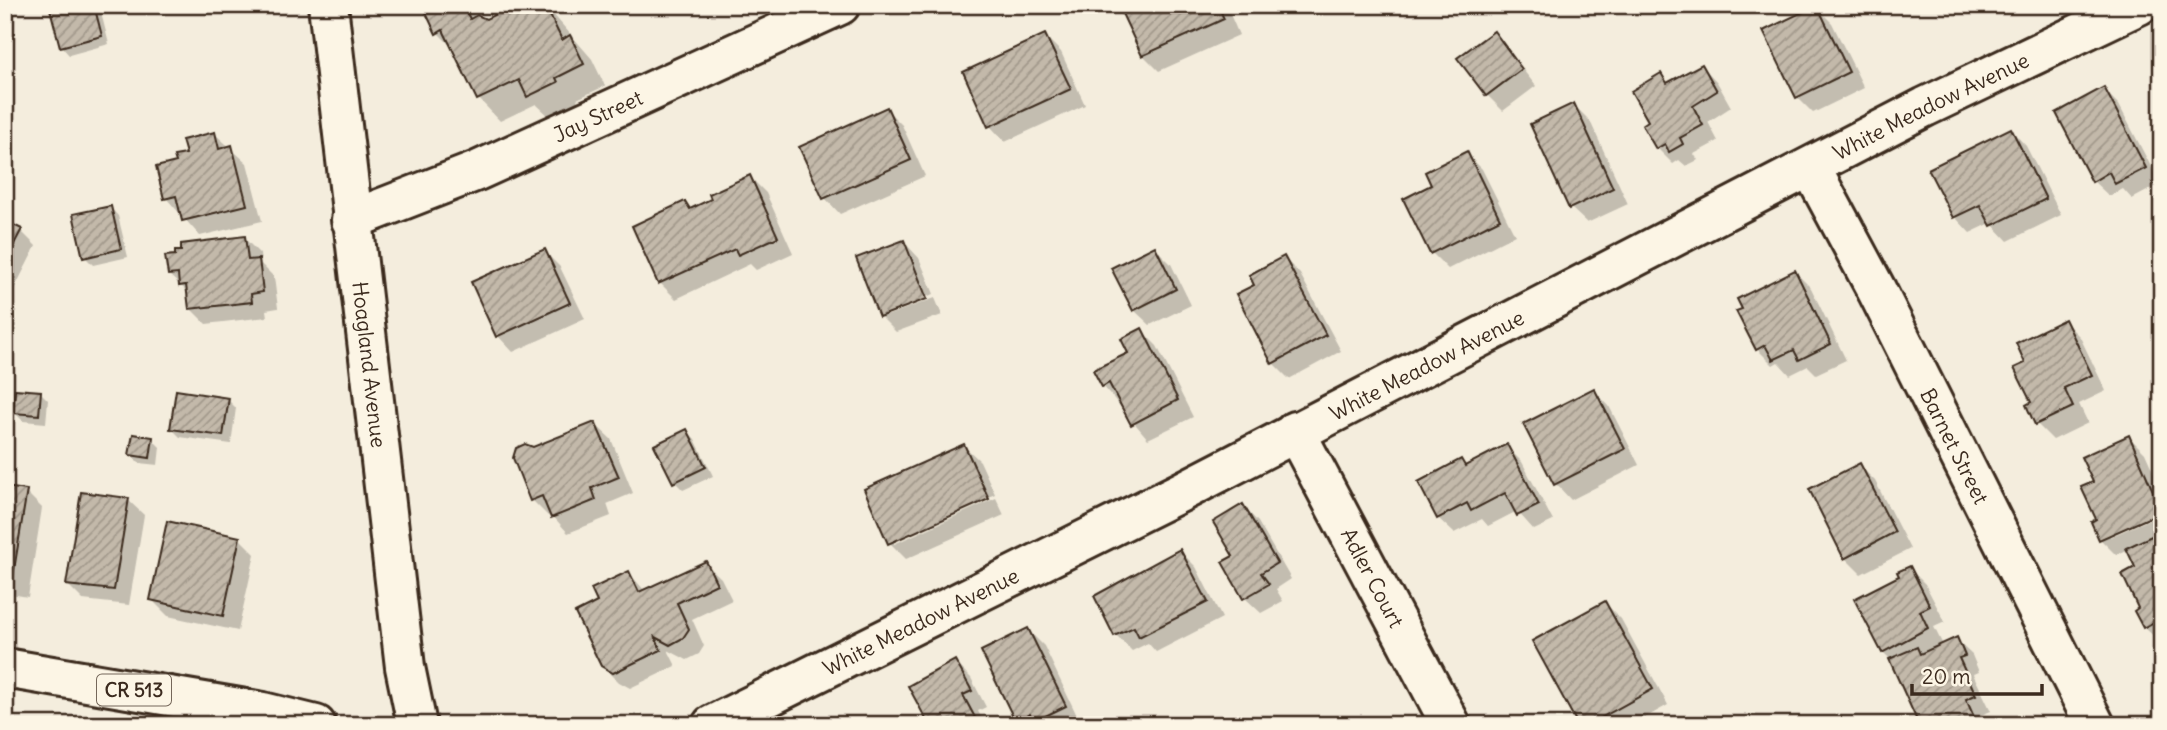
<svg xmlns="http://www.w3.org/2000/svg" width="2167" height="730" viewBox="0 0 2167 730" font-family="Delius,sans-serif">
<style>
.shadow{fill:#0003}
.building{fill:url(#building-hatch);stroke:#3b2a1e;stroke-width:2}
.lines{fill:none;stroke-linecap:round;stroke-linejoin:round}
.minor-casing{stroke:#3b2a1e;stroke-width:44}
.tertiary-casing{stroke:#3b2a1e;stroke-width:44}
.primary-casing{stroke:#3b2a1e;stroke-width:44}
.minor{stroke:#fcf5e5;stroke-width:38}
.tertiary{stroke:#fcf5e5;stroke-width:38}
.primary{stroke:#fcf5e5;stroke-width:38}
.labels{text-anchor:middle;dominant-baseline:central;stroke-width:6;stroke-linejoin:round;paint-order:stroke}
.shield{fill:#fcf5e5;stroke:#75675a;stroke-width:2}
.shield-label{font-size:19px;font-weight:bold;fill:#3b2a1e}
.street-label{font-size:21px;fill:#3b2a1e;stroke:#fcf5e5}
</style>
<defs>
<pattern id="building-hatch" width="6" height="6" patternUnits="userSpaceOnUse" patternTransform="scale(1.75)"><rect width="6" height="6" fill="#c3b9aa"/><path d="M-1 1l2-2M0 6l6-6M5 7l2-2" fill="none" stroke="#a0978a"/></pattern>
</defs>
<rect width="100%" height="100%" fill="#f4eddd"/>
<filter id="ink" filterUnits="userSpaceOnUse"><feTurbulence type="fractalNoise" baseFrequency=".0143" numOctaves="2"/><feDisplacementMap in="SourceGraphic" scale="14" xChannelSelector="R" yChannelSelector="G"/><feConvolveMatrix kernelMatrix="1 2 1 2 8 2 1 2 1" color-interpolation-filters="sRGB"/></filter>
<g filter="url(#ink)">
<g class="shadow">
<polygon points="51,5 99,5 109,44 69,55 61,46"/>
<polygon points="447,5 464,5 476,17 486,21 519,5 526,12 545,5 592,59 605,86 577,99 579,104 550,117 536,104 500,121 479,99 455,50 438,33"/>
<polygon points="1120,5 1226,5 1239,35 1159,71 1143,55"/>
<polygon points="1278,5 1304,5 1286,14"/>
<polygon points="1816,7 1832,23 1864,88 1813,113 1797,97"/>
<polygon points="1493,33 1536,86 1503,111 1487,95"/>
<polygon points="1045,36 1061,52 1085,105 1005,142 990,126"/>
<polygon points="1702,66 1717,82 1731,107 1708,122 1718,141 1694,154 1698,160 1686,166 1679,160 1673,164 1657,148 1650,122 1661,76 1669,84"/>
<polygon points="2103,89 2119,105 2160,184 2132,199 2123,189 2109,196 2093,181"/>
<polygon points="1574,105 1590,121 1628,204 1587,223 1571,208"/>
<polygon points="886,109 902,125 925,176 840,214 825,198"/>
<polygon points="2011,130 2026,146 2061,215 2008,241 1991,223 1970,233 1955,217 1931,170"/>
<polygon points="215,134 247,163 262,221 200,236 166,198 178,164"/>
<polygon points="1466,153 1482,169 1515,235 1448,269 1432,253"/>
<polygon points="750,177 766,193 793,253 756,270 750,264 676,299 660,283 685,203 692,210"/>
<polygon points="110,207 118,216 128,257 93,265 85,257"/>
<polygon points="5,223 20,230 36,246 5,307"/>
<polygon points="244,238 260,254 261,264 274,277 278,308 266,310 267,317 206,324 190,308 189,293 169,275"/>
<polygon points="904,242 919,258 934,294 886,312 886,316 935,298 942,315 896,332 880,316"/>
<polygon points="1155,248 1171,264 1191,305 1150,325 1134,310"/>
<polygon points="544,251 560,267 585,319 513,352 498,336"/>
<polygon points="1284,258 1300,274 1341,351 1289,379 1273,363"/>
<polygon points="1795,272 1811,288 1846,360 1816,374 1808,366 1790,375 1778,362 1773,365 1757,349"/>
<polygon points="2064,321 2080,337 2106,391 2079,404 2088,423 2053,440 2037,424 2028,406 2033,403 2027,363"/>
<polygon points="1141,330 1157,346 1193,417 1148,439 1103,386 1130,353"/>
<polygon points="1594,390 1609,406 1639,465 1571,500 1556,484"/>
<polygon points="40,392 48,400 46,423 23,421 15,413"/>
<polygon points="228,400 236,408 231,444 180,437 172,429"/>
<polygon points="595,424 611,439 633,493 607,504 611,516 568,533 551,514 548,516 532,500 533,449"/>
<polygon points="687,431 695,439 713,476 683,490 675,482 656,446"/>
<polygon points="2129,437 2145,453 2162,491 2162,510 2110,533 2110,537 2162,514 2160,642 2144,627 2138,568 2129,549 2116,555 2100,539 2093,522 2098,520 2095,483"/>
<polygon points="152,439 160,447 158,465 139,463 131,455"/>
<polygon points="964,446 980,461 995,494 894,540 894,544 996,498 1004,515 906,559 890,543 866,490"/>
<polygon points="1506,446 1522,462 1553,521 1534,530 1517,511 1488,526 1482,519 1454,533 1438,518 1461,461 1466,467"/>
<polygon points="1859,465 1875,481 1910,549 1861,574 1845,558"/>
<polygon points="5,488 26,492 42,508 28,597 5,593"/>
<polygon points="128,500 144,515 129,605 83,600 67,584"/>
<polygon points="1243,506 1258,522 1291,579 1276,589 1283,601 1261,613 1245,598 1235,557"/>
<polygon points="239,538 255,554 238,631 168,616 152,600"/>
<polygon points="1180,551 1196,567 1222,618 1156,652 1148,643 1132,651 1116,635 1096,597"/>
<polygon points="705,563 721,578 732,600 692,619 704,646 699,654 687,660 668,650 676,666 630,688 619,682 602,665 599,603 629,573 645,591"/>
<polygon points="1909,568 1925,584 1945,622 1934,627 1943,645 1956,640 1972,655 1979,672 1973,674 1991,711 1981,715 1985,725 1921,725 1891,660 1883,652 1901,576"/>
<polygon points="1605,603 1621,619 1668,705 1632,725 1580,725"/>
<polygon points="1028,630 1044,646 1080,722 1021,725 1017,720 983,652"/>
<polygon points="955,662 971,678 986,707 978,711 985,725 924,725 930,722"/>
</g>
<g class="building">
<polygon points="49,5 94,5 102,36 60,47"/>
<polygon points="442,5 463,5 470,19 477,15 486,19 514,5 520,5 523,11 535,5 545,5 562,40 570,35 584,64 556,78 558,82 527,97 519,80 477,100 443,30 436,34 426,13"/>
<polygon points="1118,5 1218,5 1224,19 1142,56"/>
<polygon points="1817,5 1849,72 1796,98 1763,31"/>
<polygon points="1494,31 1522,69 1486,96 1457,58"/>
<polygon points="1045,34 1071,89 988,127 963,72"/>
<polygon points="1702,64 1717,91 1693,106 1703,125 1680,138 1683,144 1669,152 1665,144 1656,149 1642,125 1648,121 1631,91 1661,73 1667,83"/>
<polygon points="2104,87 2146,168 2115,184 2109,172 2092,182 2056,113"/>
<polygon points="1574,103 1613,188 1569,209 1530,124"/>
<polygon points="887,107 911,160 823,199 799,147"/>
<polygon points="2011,128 2046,199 1991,226 1980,205 1953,218 1928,169"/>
<polygon points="215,132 219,149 232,145 247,205 182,221 176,196 164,199 156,167 176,162 174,156 186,154 182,140"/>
<polygon points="1467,151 1500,219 1430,254 1403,199 1431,185 1425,172"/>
<polygon points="750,175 778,237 738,255 735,249 658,284 632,226 685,201 690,209 711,199 709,194"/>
<polygon points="111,206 121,249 83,258 73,214"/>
<polygon points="5,221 22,229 5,261"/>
<polygon points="245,236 248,260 259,259 263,292 251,294 252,302 189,309 186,285 179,286 178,274 168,275 165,256 175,255 175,251 181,251 181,244"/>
<polygon points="904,240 927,299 879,317 856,258"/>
<polygon points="1155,246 1176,289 1133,311 1111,268"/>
<polygon points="545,249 570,303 496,337 471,282"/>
<polygon points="1284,256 1326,335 1272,364 1236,294 1254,285 1249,275"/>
<polygon points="1795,270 1831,344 1799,360 1794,350 1773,360 1765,345 1756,350 1736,311 1742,309 1737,299"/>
<polygon points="2065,319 2092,375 2064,388 2073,407 2035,425 2026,405 2031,402 2014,368 2025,363 2016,343"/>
<polygon points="1142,328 1178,400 1131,425 1109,383 1102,387 1093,370 1128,353 1121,339"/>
<polygon points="1594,388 1625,449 1554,485 1523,424"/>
<polygon points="15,389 41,391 39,415 13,413"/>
<polygon points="176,390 229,398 223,436 170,429"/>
<polygon points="595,422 619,477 592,488 596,500 551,518 542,496 530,501 513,458 516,448 525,444 533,447"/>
<polygon points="687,429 706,467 673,483 654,445"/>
<polygon points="133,434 153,437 150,458 129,455"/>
<polygon points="2129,435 2162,512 2099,540 2091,522 2096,519 2081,487 2093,482 2081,457"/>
<polygon points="964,444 989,499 888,544 864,489"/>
<polygon points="1507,444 1539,505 1517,516 1505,493 1471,511 1467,503 1437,519 1418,482 1461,459 1465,466"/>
<polygon points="1860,463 1895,532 1844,559 1809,489"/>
<polygon points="5,487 27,490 12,582 5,581"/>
<polygon points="81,492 129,498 114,590 66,585"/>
<polygon points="1243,504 1277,563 1261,573 1269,584 1243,599 1222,562 1233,556 1213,522"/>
<polygon points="167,521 240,537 223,616 150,600"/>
<polygon points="2162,531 2162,618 2143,628 2134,611 2138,608 2122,574 2135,567 2126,548"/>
<polygon points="1180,549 1208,602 1139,637 1134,627 1114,636 1094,596"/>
<polygon points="706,561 717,584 677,603 689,629 683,638 670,645 655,637 661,650 613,673 601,666 575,613 597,602 591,589 629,571 639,592"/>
<polygon points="1910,566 1930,606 1920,611 1928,628 1882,653 1854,599 1899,576 1897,572"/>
<polygon points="1605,601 1653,689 1588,725 1578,725 1532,641"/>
<polygon points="1028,628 1066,706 1033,722 1030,714 1015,721 981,651"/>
<polygon points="1957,637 1965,656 1959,658 1976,695 1966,699 1975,719 1961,725 1919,725 1889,659 1917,647 1920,654"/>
<polygon points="955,660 972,691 963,695 979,725 920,725 927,721 908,686"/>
</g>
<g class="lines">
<defs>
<g id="minor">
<path id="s1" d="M328 5 405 667 417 725"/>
<path id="s2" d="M1811 168 1877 291 2095 725"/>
<path id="s3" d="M351 220 477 171 840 5"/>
<path id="s4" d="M1295 431 1451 725"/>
</g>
<g id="tertiary">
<path id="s5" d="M712 725 1181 492 1925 107 2139 5"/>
</g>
<polyline id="primary" points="5,668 263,712 316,725"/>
</defs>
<use href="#minor" class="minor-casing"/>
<use href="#tertiary" class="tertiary-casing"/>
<use href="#primary" class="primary-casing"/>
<use href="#minor" class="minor"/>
<use href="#tertiary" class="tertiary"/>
<use href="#primary" class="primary"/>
</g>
</g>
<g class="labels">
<rect class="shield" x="97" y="674.5" width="74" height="31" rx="5"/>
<g class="shield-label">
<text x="134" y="690">CR 513</text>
</g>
<g class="street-label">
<text stroke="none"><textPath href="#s5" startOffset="1367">White Meadow Avenue</textPath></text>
<text stroke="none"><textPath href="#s3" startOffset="268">Jay Street</textPath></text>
<text stroke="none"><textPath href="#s5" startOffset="800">White Meadow Avenue</textPath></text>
<text stroke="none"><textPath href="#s1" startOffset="362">Hoagland Avenue</textPath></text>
<text stroke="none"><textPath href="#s2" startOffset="313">Barnet Street</textPath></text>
<text stroke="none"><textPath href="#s4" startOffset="166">Adler Court</textPath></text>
<text stroke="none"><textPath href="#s5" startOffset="233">White Meadow Avenue</textPath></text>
</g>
</g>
<rect width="2167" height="730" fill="none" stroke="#fcf5e5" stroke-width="28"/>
<rect x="14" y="14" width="2139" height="702" fill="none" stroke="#3b2a1e" stroke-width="2.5" filter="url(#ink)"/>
<path d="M1912 684v10h130v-10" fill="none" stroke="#3b2a1e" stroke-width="3.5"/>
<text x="1922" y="684" font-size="21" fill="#3b2a1e" stroke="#fcf5e5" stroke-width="5" paint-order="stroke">20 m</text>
</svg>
